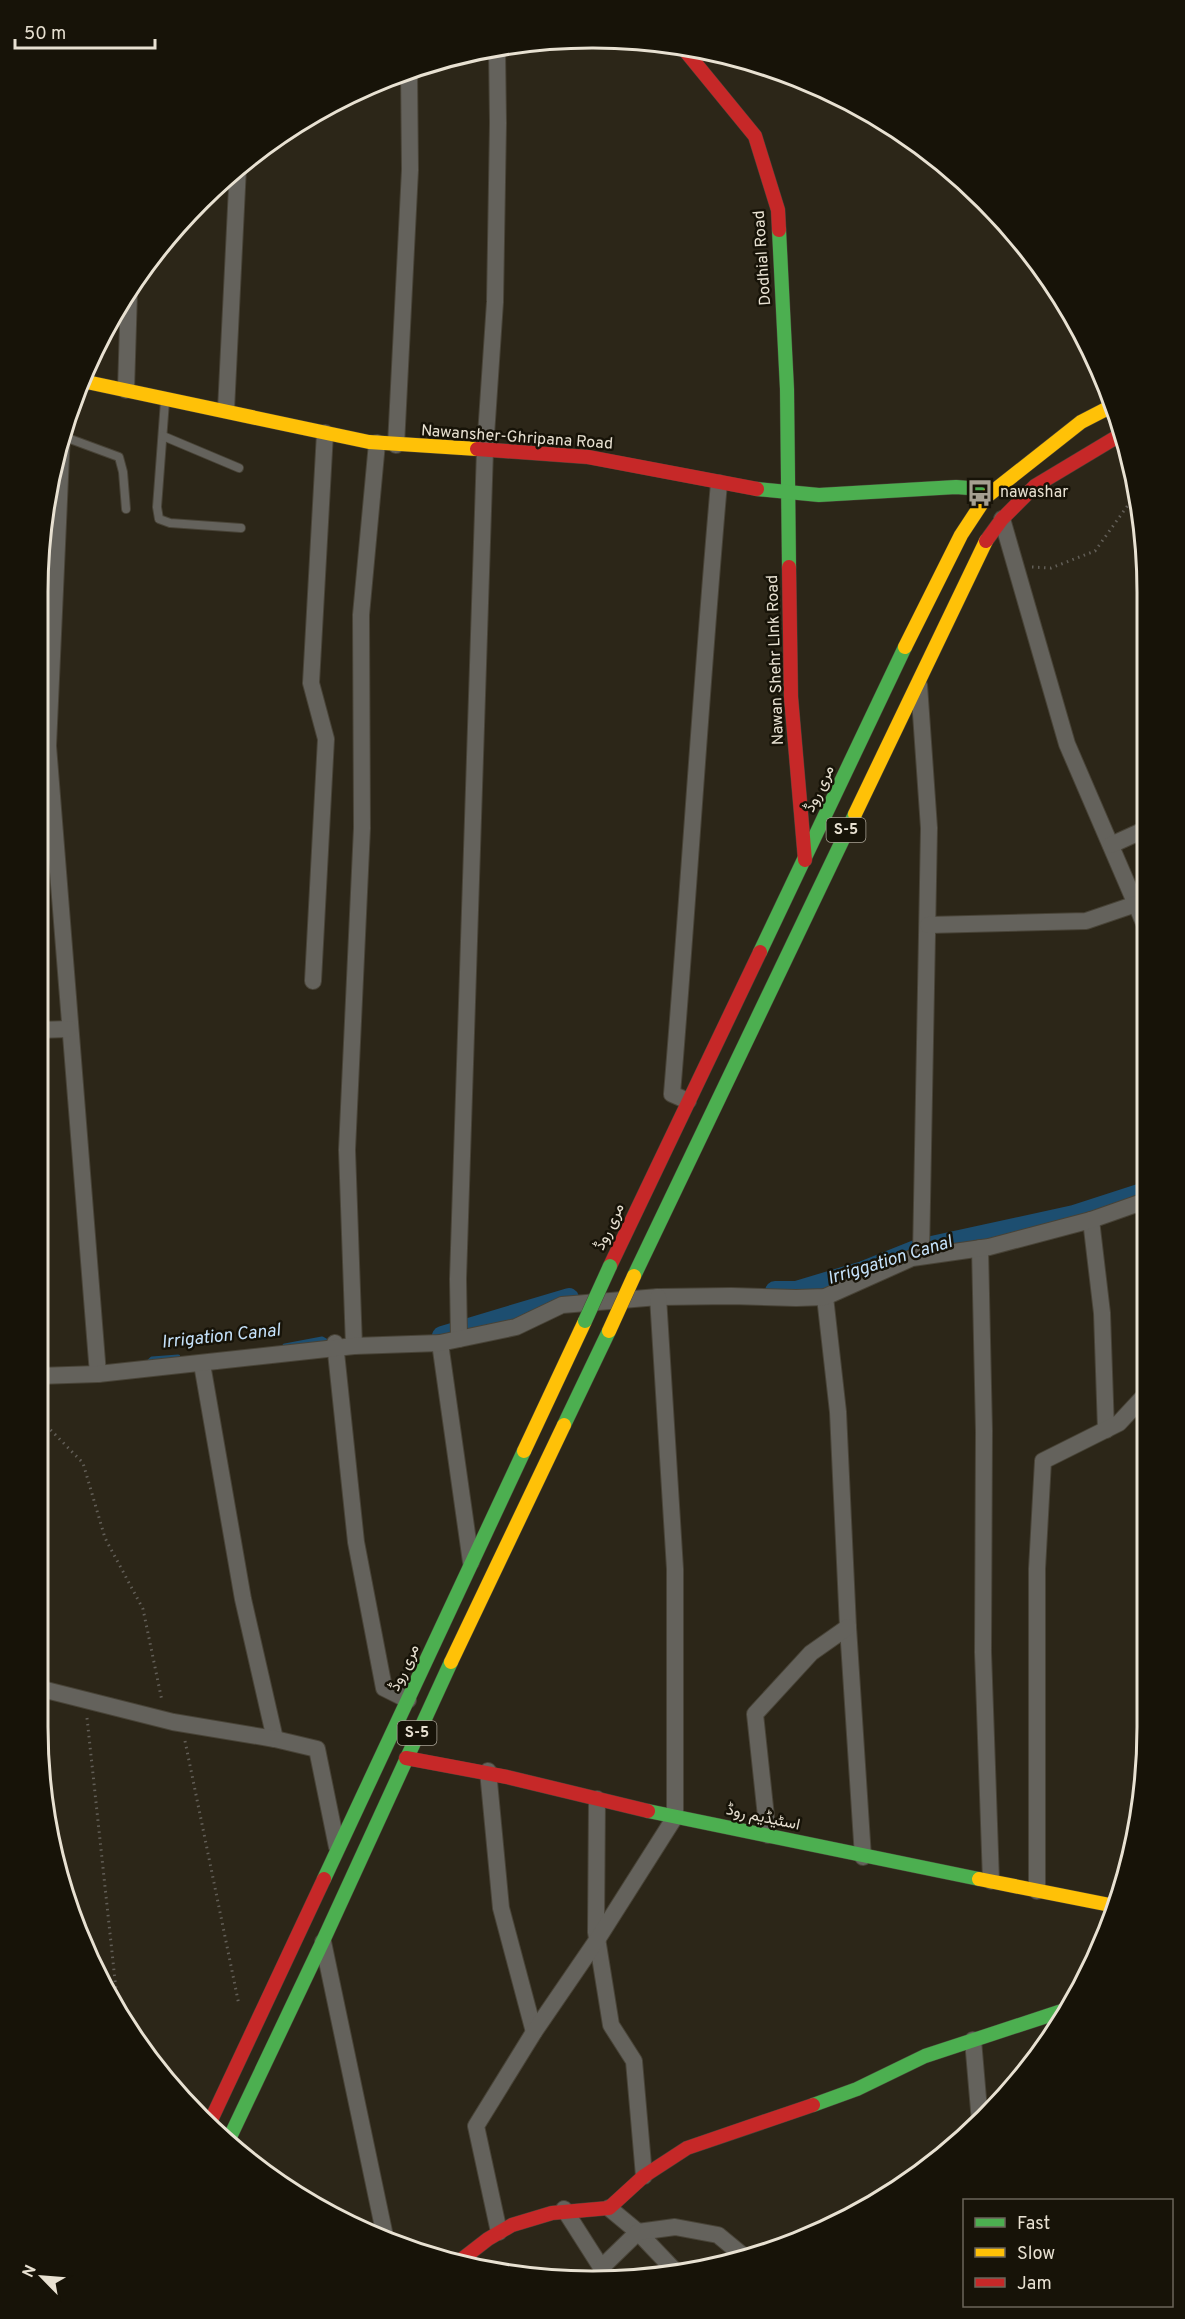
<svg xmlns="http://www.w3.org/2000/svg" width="1185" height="2319" viewBox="0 0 1185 2319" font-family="Overpass,Vazirmatn,sans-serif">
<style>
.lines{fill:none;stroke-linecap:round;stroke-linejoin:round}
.stream{stroke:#1d4e70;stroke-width:5}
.canal{stroke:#1d4e70;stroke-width:20}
.lane-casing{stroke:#484337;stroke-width:10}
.street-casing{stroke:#484337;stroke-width:18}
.fast-casing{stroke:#484337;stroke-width:15}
.slow-casing{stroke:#484337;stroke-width:15}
.jam-casing{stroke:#484337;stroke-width:15}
.path{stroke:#625e57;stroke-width:3;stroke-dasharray:1.5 4.5;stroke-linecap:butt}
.lane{stroke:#64625c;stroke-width:8}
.street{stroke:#64625c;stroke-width:16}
.fast{stroke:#4caf50;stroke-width:14}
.slow{stroke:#ffc107;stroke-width:14}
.jam{stroke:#c62828;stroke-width:14}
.fast-bridge-casing{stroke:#484337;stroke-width:15;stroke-linecap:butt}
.slow-bridge-casing{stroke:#484337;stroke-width:15;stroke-linecap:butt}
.fast-bridge{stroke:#4caf50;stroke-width:14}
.slow-bridge{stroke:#ffc107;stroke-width:14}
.labels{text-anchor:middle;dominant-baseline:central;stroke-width:5;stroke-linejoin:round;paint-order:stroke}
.shield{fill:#171308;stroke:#a9a395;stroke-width:1.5}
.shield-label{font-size:15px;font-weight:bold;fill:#e8e1d2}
.street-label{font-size:16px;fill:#e8e1d2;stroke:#171308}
.poi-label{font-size:16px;fill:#e8e1d2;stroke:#171308;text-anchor:start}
.water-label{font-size:18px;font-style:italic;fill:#c5e2fb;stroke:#171308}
.rim{fill:none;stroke:#e8e1d2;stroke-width:3}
</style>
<rect width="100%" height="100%" fill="#2c2618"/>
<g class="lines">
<g class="stream">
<polyline points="285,1346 322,1339 331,1344"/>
<polyline points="147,1364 152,1359 178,1357"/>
</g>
<g class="canal">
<polyline points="775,1291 796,1291 863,1271 918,1249 1074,1215 1145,1192"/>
<polyline points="442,1336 569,1298"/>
</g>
<defs>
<g id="lane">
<polyline points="165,401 157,507 159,519 170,523 241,528"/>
<polyline points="62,436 119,457 123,472 126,509"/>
<polyline points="163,436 239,468"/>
</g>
<g id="street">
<polyline points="126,390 129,292"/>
<polyline points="226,410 238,167"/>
<polyline points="62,433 48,746 98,1374"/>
<polyline points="396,445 410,170 409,69"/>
<polyline points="1002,519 1067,744 1144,923"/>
<polyline points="919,685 929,828 921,1256"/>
<polyline points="1111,845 1144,830"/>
<polyline points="928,925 1086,921 1136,904"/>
<polyline points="313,981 326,739 311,683 325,433"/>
<polyline points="38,1030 69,1029"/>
<path d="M688 1101 672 1094C689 890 701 686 719 483"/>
<polyline points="1091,1220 1102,1313 1106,1430"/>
<polyline points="980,1248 984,1431 983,1652 991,1881"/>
<polyline points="825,1297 838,1412 848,1627 863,1857"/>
<polyline points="459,1339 458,1279 485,450 495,302 498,123 497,48"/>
<polyline points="335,1343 356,1542 384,1688 408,1700"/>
<polyline points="440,1343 471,1562"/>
<polyline points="354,1346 347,1150 362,828 361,615 377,443"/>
<polyline points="202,1364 243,1599 275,1739"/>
<polyline points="38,1376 98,1374 354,1346 440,1343 516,1327 562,1305 658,1297 731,1296 796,1298 825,1297 912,1258 989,1247 1091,1220 1145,1201"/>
<polyline points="38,1688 173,1722 275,1739 317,1749 337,1847"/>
<polyline points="488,1771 501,1908 534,2032"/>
<polyline points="597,1799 596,1932 611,2025 634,2061 644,2176"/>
<polyline points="768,1835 755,1714 811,1653 848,1627"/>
<polyline points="1037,1891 1037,1569 1043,1461 1119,1423 1145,1395"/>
<polyline points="323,1942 386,2241"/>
<polyline points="973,2040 980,2122"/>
<polyline points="609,2208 638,2232 677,2273"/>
<polyline points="564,2209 606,2275"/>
<polyline points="499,2232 476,2126 534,2032 597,1940 675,1817 675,1569 658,1297"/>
<polyline points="601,2268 638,2232 675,2227 718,2235 741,2254"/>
</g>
<g id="fast">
<polyline points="779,230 787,389 789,567"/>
<polyline points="757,489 819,495 956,487 969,488 986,497"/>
<polyline points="760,952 905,647"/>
<polyline points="634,1276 855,814"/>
<polyline points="564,1425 609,1331"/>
<polyline points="648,1811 979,1879"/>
<polyline points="324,1879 524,1451"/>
<polyline points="813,2105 857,2089 925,2056 1062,2011"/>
<polyline points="230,2137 323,1941 451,1662"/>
</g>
<g id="slow">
<polyline points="82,381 369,442 477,449"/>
<polyline points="905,647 961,535 986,497 1081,422 1112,406"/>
<polyline points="855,814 986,541"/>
<polyline points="524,1451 585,1321"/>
<polyline points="451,1662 564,1425"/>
<polyline points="979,1879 1115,1906"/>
</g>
<g id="jam">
<polyline points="683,48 755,136 778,210 779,230"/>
<polyline points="477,449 588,457 757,489"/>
<polyline points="986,541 1002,519 1035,486 1120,435"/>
<polyline points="789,567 791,697 805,860"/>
<polyline points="610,1266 760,952"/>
<polyline points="406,1758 507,1777 648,1811"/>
<polyline points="211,2120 324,1879"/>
<polyline points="457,2263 488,2239 512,2225 552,2213 609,2208 644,2176 687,2148 813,2105"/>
</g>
</defs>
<use href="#lane" class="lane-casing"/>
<use href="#street" class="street-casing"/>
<use href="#fast" class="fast-casing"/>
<use href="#slow" class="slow-casing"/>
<use href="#jam" class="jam-casing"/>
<g class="path">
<polyline points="1032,567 1051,568 1095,551 1136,494"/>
<polyline points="38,1417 83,1463 105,1538 143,1609 162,1701"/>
<polyline points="87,1718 117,1999"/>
<polyline points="185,1741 239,2005"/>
</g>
<use href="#lane" class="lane"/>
<use href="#street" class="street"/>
<use href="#fast" class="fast"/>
<use href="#slow" class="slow"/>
<use href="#jam" class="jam"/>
<defs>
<polyline id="fast-bridge" points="585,1321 610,1266"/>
<polyline id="slow-bridge" points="609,1331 634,1276"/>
</defs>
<use href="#fast-bridge" class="fast-bridge-casing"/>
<use href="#slow-bridge" class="slow-bridge-casing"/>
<use href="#fast-bridge" class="fast-bridge"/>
<use href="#slow-bridge" class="slow-bridge"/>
</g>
<defs>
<symbol id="bus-bare" viewBox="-9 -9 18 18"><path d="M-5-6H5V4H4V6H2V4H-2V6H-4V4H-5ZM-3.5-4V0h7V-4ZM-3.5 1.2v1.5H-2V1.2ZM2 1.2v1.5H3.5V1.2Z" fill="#a6a091" stroke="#171308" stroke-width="2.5" paint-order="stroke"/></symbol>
</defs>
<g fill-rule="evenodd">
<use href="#bus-bare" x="961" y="474" width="38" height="38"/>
</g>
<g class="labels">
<g class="shield">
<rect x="826.5" y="818" width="39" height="24" rx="4.5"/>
<rect x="397.5" y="1721" width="39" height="24" rx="4.5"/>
</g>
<g class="shield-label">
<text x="846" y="830">S-5</text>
<text x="417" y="1733">S-5</text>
</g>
<g class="street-label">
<text transform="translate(763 258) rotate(-94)">Dodhial Road</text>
<text transform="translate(517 438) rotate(4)">Nawansher-Ghripana Road</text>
<text transform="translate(776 660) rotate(-92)">Nawan Shehr LInk Road</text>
<text transform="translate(820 789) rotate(-65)">مری روڈ</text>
<text transform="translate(610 1227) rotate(-65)">مری روڈ</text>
<text transform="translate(405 1668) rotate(-65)">مری روڈ</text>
<text transform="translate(763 1818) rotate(12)">اسٹیڈیم روڈ</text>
</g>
<g class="poi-label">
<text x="1000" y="493">nawashar</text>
</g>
<g class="water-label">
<text transform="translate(890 1261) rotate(-17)">Irriggation Canal</text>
<text transform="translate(221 1337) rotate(-6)">Irrigation Canal</text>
</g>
</g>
<path d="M0 0H1185V2319H0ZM592 48H593A544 544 0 0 1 1137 592V1727A544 544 0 0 1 593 2271H592A544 544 0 0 1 48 1727V592A544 544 0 0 1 592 48Z" fill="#171308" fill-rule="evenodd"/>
<path class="rim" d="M592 48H593A544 544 0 0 1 1137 592V1727A544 544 0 0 1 593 2271H592A544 544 0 0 1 48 1727V592A544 544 0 0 1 592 48Z"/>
<rect x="963" y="2199" width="210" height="108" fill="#171308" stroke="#6b6559" stroke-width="1.5"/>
<rect x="975" y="2218" width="30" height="9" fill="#4caf50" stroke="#6b6559" stroke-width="1.5"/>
<text x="1017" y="2229" font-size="18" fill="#e8e1d2">Fast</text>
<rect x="975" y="2248" width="30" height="9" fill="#ffc107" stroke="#6b6559" stroke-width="1.5"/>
<text x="1017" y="2259" font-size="18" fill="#e8e1d2">Slow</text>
<rect x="975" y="2278" width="30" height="9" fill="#c62828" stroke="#6b6559" stroke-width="1.5"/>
<text x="1017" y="2289" font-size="18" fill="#e8e1d2">Jam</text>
<g transform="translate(42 2277) rotate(295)" stroke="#171308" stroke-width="4.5" paint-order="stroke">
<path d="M0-4.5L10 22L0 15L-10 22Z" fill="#e8e1d2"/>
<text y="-9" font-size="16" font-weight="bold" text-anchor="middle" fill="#e8e1d2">N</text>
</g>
<path d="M15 39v9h140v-9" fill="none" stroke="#e8e1d2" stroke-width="3"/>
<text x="24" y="39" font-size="18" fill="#e8e1d2" stroke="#171308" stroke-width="4.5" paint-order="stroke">50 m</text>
</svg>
